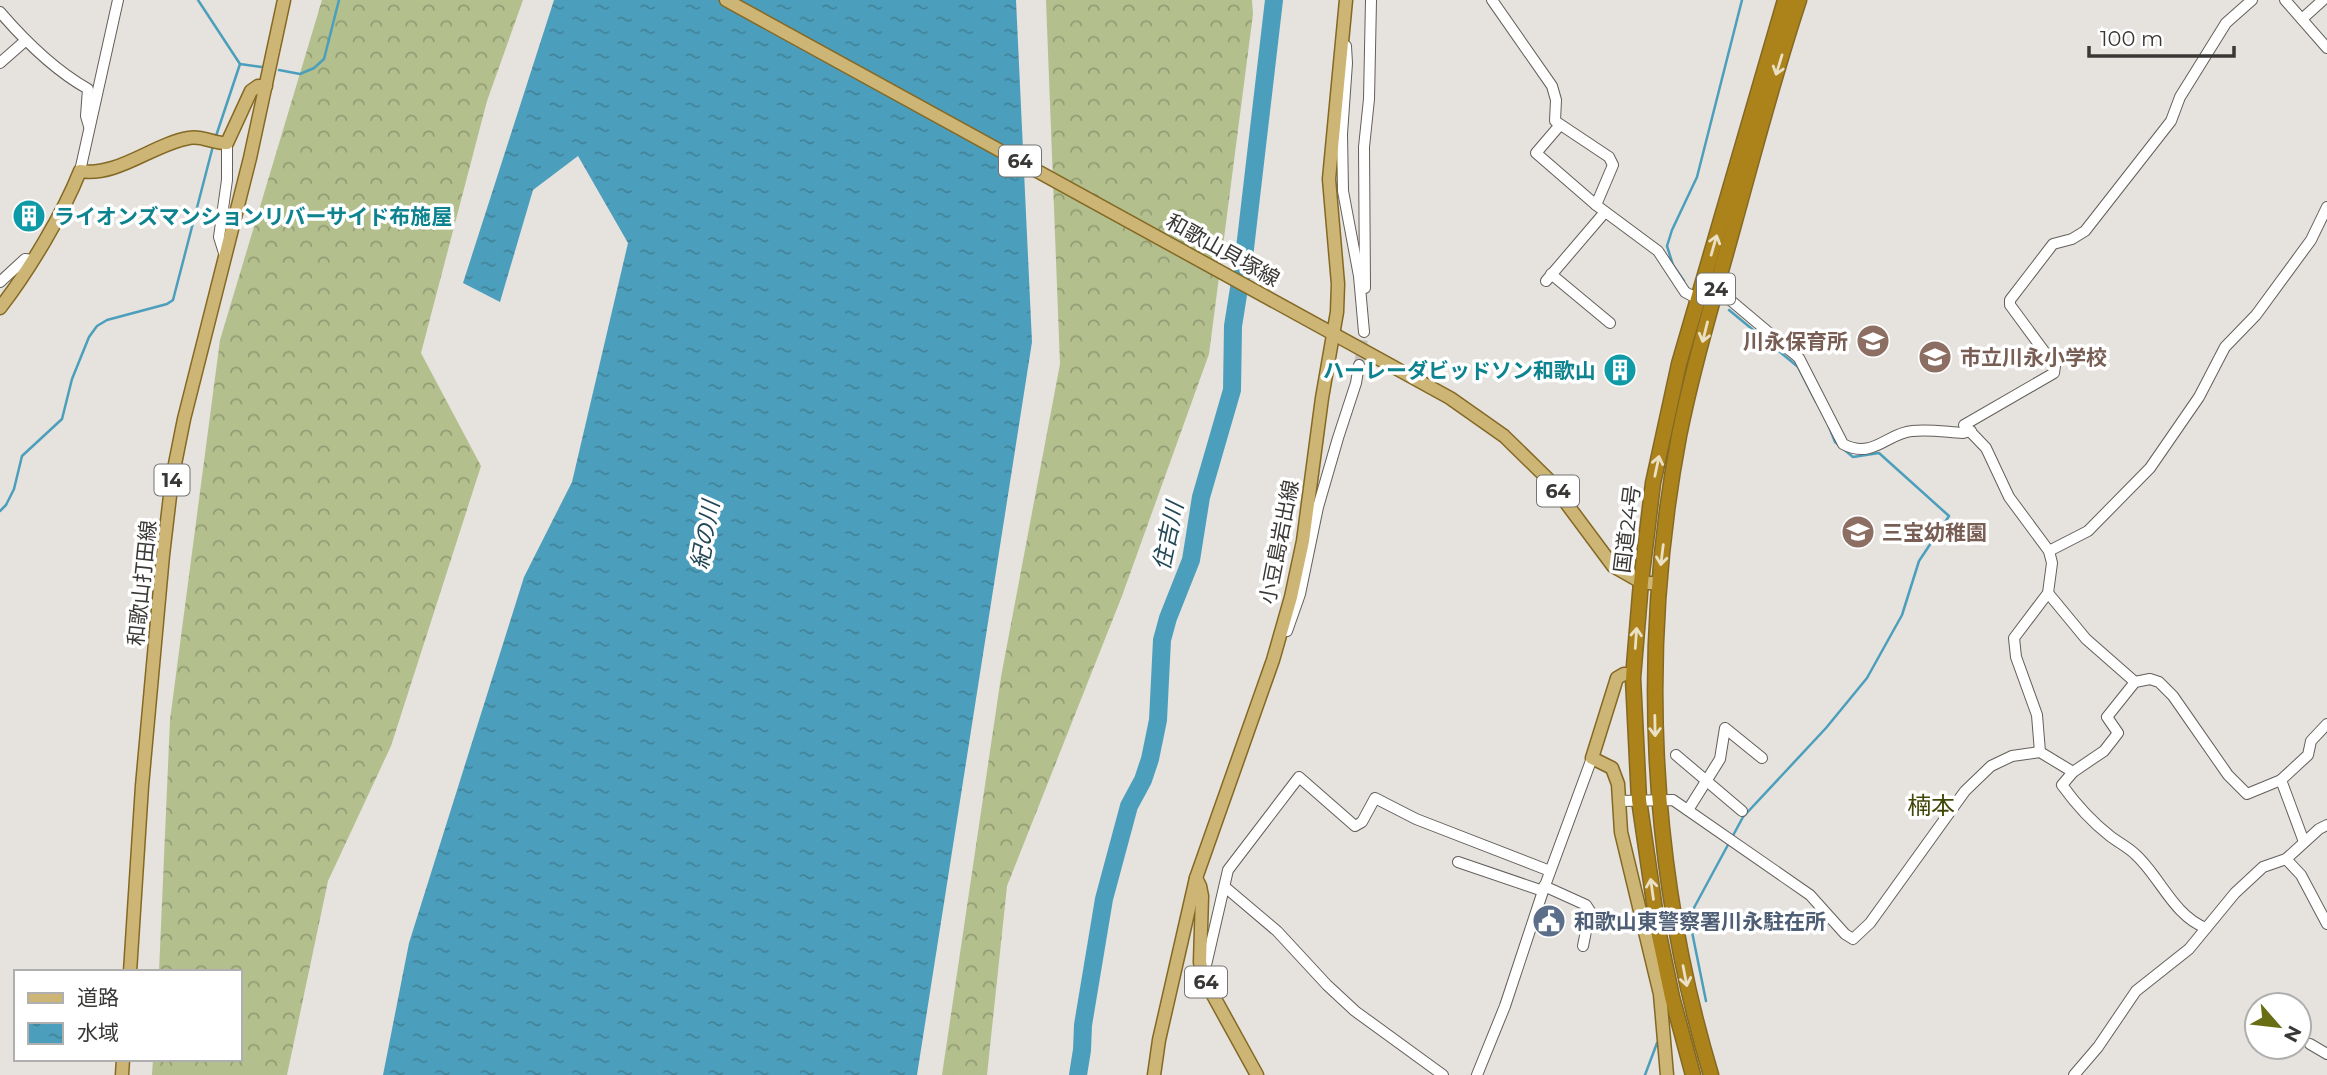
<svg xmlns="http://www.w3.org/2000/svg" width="2327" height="1075" viewBox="0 0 2327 1075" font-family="Montserrat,'Noto Sans JP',sans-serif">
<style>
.forest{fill:url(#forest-crowns)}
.water{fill:url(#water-ripples)}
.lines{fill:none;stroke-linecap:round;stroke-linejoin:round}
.stream{stroke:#4c9fbc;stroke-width:2.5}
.river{stroke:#4c9fbc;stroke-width:18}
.minor-tunnel{stroke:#c4c0bc;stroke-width:10;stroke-dasharray:10 5;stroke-linecap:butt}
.minor-casing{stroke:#635f5b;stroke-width:12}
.major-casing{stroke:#846924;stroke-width:15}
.highway-casing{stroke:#846924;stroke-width:17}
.minor{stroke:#fff;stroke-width:10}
.major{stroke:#cdb576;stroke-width:12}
.highway{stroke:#ac831a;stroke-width:14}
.oneway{stroke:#eae0c6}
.labels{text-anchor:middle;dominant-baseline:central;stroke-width:7;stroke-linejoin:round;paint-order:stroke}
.shield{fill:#fff;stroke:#757472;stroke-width:2}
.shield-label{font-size:19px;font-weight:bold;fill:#3a3836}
.culture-label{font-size:21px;font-weight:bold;fill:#0d838f;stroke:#fff;text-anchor:start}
.street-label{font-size:21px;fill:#3a3836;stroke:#fff}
.education-label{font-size:21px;font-weight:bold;fill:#785e54;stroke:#fff;text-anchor:start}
.service-label{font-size:21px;font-weight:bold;fill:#4e5e75;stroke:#fff;text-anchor:start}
.water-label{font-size:23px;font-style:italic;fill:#224755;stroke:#fff}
.quarter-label{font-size:24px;fill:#434708;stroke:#fff}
</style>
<defs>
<pattern id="forest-crowns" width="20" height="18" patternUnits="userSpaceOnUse" patternTransform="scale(1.75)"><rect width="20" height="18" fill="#b3bf8d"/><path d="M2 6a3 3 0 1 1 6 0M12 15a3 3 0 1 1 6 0" fill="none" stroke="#939c74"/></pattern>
<pattern id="water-ripples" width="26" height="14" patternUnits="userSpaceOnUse" patternTransform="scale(1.75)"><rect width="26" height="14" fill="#4c9fbc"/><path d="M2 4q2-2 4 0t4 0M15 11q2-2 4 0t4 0" fill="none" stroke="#40839a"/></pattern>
</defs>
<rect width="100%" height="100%" fill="#e6e2dd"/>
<g class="forest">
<polygon points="322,0 523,0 487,101 421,353 481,466 391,746 328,881 287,1075 152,1075 153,1059 240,1059 240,972 159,972 170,720 220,340"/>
<polygon points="1046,0 1252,0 1253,14 1209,354 1122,596 1007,886 987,1075 942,1075 1001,677 1060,364"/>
</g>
<polygon class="water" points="554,0 1016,0 1032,342 917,1075 383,1075 409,943 524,577 572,482 628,243 578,156 533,190 500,302 463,283"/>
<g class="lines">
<g class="stream">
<polyline points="198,0 240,64 262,67"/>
<polyline points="279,70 300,74 314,68 324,59 339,0"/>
<polyline points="216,136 240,64"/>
<polyline points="1684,281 1673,265 1667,246 1672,230 1697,177 1742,0"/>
<polyline points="1729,310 1798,367 1816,402"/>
<polyline points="0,511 6,505 14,489 22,456 62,419 72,379 89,337 97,326 107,320 167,304 173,300 213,146"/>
<polyline points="1706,1001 1689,917 1743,817 1826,728 1867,678 1902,615 1919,561 1949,516 1879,453 1853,457 1835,442 1828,424"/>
<polyline points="1645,1075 1657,1043"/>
</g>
<polyline class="river" points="1078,1075 1082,1050 1083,1025 1104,899 1129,806 1143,780 1150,759 1158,720 1162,640 1168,618 1191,560 1201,497 1232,390 1233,326 1244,257 1274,0"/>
<polyline class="minor-tunnel" points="1359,365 1364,332"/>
<defs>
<g id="minor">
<path d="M1492 0 1552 86 1556 100 1555 121 1609 157 1613 165 1596 205 1658 251 1685 292 1698 299H1729L1799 358 1843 444C1873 460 1887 433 1912 431 1928 429 1946 432 1963 433L1971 431"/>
<polyline points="2285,0 2327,48"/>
<path d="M0 12C25 41 54 70 88 89L86 116 89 126"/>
<polyline points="2302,19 2323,0"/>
<polyline points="1346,46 1347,63 1342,134 1343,191 1359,276 1364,332"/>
<polyline points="0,63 25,41"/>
<polyline points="1560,125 1536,153 1596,205"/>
<polyline points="80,171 118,0"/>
<polyline points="225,256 219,237 227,180 227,143"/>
<polyline points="1551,274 1610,323"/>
<polyline points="1546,281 1605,212"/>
<polyline points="0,282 25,259 32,260"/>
<polyline points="1365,288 1364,147 1369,99 1371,0"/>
<polyline points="2049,551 2088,531 2150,468 2199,397 2225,347 2256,315 2311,240 2327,207"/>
<polyline points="2048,593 2086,639 2135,682"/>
<polyline points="1287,631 1300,594 1318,507 1338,438 1356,383 1359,365"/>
<polyline points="2040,752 2037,715 2016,657 2014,638 2048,593 2052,563 2049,551 2009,497 1986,448 1964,425 2054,373 2055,366 2010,305 2010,300 2053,244 2072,239 2085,231 2171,121 2180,97 2226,23 2252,0"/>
<polyline points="1676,755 1742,811"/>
<path d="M2073 772 2062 785C2075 803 2092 822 2110 836 2119 843 2128 847 2136 855 2160 877 2174 916 2206 928"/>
<polyline points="2281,780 2304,842"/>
<polyline points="1619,801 1673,800 1810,895 1845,934 1853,939 1870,923 1965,791 1991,766 2012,756 2040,752 2073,772 2104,751 2118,733 2107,717 2135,682 2150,679 2159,682 2173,696 2228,775 2247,794 2281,780 2308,755 2311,741 2327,724"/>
<polyline points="1688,810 1720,759 1725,728 1762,758"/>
<polyline points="2286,859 2301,875 2327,924"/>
<polyline points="1458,862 1543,891"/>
<polyline points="1544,886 1586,905 1590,911 1583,946"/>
<polyline points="1225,887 1277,931 1327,985 1355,1011 1443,1075"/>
<polyline points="1204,974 1228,870 1299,777 1355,826 1362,822 1375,798 1416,819 1550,871"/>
<polyline points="2310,1044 2327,1054"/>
<polyline points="1477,1075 1505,1006 1543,891 1592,758"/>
<polyline points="2074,1075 2098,1047 2136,991 2189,949 2235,893 2263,867 2286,859 2319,829 2327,825"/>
</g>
<g id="major">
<polyline points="726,0 1450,398 1504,436 1549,480 1613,566 1641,582 1659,584"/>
<path d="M0 308C28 272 63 214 80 171 118 177 153 144 189 138 202 135 214 144 227 143L251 91 258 86H266"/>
<polyline points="1633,675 1624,674 1617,678 1592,758 1612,768 1618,784 1621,832 1660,994 1667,1075"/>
<polyline points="1196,878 1200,886 1202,896 1200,962 1203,977 1257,1075"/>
<polyline points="130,972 142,786 163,555 172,479 184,419 250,158 284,0"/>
<polyline points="122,1075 123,1059"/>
<polyline points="1154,1075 1159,1040 1196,878 1273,660 1291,597 1303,541 1322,398 1337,312 1338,284 1329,179 1346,0"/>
</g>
<g id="highway">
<polyline points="1693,1075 1672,997 1658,930 1639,800 1633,678 1641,582 1653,483 1679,364 1785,0"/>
<path d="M1711 1075C1649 868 1639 648 1679 436 1693 366 1714 297 1733 228 1754 152 1774 75 1799 0"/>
</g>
</defs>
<use href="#minor" class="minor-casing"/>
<use href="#major" class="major-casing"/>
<use href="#highway" class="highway-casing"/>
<use href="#minor" class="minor"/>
<use href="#major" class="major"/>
<use href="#highway" class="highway"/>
</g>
<defs><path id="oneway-shaft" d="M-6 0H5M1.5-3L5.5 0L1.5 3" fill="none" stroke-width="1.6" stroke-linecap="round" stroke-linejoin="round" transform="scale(1.75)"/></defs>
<g class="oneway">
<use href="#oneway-shaft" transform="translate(1779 65) rotate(107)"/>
<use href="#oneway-shaft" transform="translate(1714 245) rotate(-74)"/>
<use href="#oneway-shaft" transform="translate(1705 332) rotate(104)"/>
<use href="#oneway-shaft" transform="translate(1657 466) rotate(-78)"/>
<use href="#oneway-shaft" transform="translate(1662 555) rotate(97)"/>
<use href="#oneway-shaft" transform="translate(1636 638) rotate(-86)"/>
<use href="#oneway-shaft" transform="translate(1655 726) rotate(89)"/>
<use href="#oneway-shaft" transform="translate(1652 889) rotate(-98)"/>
<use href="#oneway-shaft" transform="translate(1685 976) rotate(79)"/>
</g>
<defs>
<symbol id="building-disc" viewBox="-11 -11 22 22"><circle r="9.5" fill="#0f9aa8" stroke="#fff"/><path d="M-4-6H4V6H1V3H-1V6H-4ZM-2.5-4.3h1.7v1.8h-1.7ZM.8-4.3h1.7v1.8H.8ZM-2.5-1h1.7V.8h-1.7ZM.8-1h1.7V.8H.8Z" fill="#fff"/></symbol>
<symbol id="school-disc" viewBox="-11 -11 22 22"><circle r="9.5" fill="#8d6e63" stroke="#fff"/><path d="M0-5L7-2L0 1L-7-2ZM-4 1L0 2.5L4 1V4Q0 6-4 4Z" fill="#fff"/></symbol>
<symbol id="civic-disc" viewBox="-11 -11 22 22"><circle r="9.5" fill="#5c6f8a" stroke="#fff"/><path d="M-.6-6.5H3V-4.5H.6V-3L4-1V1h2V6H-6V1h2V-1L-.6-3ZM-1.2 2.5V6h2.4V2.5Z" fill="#fff"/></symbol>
</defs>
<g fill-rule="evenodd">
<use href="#building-disc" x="10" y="197" width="38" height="38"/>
<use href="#school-disc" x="1854" y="322" width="38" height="38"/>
<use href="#school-disc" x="1916" y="338" width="38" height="38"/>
<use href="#building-disc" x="1601" y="351" width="38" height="38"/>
<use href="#school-disc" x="1839" y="513" width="38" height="38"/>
<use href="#civic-disc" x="1530" y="902" width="38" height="38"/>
</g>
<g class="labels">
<g class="shield">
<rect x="999" y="145.5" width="42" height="31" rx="5"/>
<rect x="1697" y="273.5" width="38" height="31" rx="5"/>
<rect x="154.5" y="464.5" width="35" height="31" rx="5"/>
<rect x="1537" y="475.5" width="42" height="31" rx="5"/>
<rect x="1185" y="966.5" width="42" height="31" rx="5"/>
</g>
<g class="shield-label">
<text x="1020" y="161">64</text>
<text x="1716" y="289">24</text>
<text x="172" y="480">14</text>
<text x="1558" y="491">64</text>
<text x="1206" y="982">64</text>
</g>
<g class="culture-label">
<text x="54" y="216">ライオンズマンションリバーサイド布施屋</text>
<text x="1596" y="370" text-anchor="end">ハーレーダビッドソン和歌山</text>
</g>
<g class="street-label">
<text transform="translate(1223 250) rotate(29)">和歌山貝塚線</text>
<text transform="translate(1627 529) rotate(-83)">国道24号</text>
<text transform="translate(1279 542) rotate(-79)">小豆島岩出線</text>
<text transform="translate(142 583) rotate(-84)">和歌山打田線</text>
</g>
<g class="education-label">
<text x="1848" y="341" text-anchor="end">川永保育所</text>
<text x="1960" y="357">市立川永小学校</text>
<text x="1882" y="532">三宝幼稚園</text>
</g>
<g class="service-label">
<text x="1574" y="921">和歌山東警察署川永駐在所</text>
</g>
<g class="water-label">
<text transform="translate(705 535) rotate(-80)">紀の川</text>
<text transform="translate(1168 536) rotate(-78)">住吉川</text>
</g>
<g class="quarter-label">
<text x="1931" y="805">楠本</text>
</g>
</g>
<rect x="14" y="970" width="228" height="91" fill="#ffffff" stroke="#b0afaf" stroke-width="2"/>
<rect x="28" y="993" width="35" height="10" fill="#cdb576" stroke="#b0afaf" stroke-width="2"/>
<text x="77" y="1005" font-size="21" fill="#3a3836">道路</text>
<rect x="28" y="1023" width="35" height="21" fill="url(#water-ripples)" stroke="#b0afaf" stroke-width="2"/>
<text x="77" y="1040" font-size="21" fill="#3a3836">水域</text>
<g transform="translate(2278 1026) rotate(118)"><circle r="33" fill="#ffffff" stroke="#b0afaf" stroke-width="2"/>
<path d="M0-5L12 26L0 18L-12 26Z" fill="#686e13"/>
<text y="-10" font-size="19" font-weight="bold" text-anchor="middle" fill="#3a3836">N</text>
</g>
<path d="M2089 46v10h145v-10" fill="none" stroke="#3a3836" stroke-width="3.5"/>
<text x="2100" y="46" font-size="21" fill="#3a3836" stroke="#ffffff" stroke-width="5" paint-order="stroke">100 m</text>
</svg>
